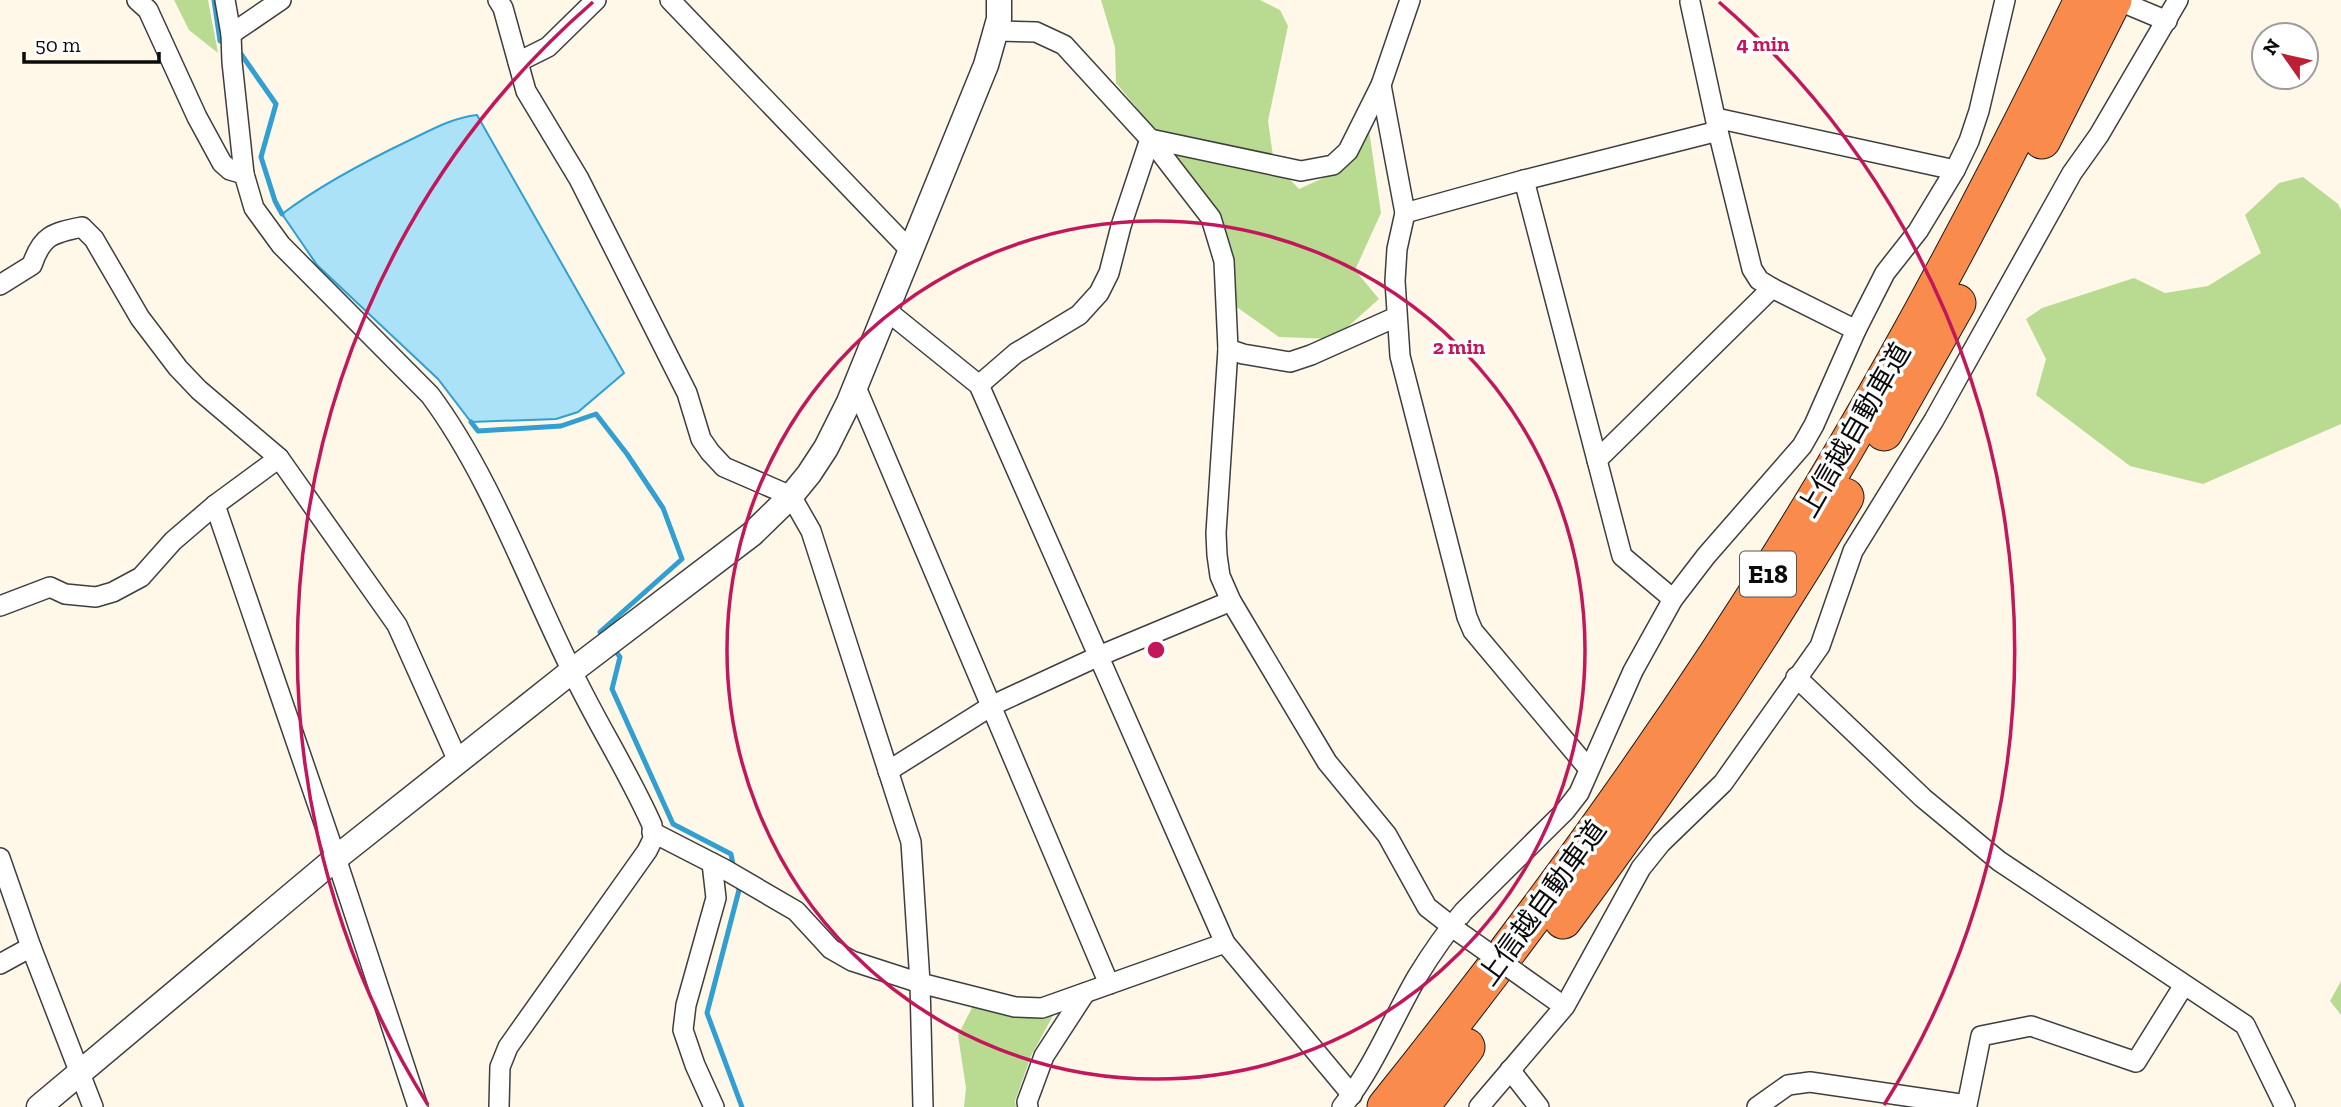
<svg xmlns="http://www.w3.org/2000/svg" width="2341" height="1107" viewBox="0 0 2341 1107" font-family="'Zilla Slab','Noto Sans JP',serif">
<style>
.forest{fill:#b9db91}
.water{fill:#ace2f8;stroke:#319fd1;stroke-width:2}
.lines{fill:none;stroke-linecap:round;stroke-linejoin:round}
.stream{stroke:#319fd1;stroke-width:5}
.minor-casing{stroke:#3e3e3e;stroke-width:22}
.tertiary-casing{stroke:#3e3e3e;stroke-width:27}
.motorway-casing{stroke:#1c1c1c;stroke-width:39}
.minor{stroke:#fff;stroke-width:19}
.tertiary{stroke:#fff;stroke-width:24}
.motorway{stroke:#f98b4c;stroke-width:37}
.minor-bridge-casing{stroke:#3e3e3e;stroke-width:22;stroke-linecap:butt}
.minor-bridge{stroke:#fff;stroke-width:19}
.ring{fill:none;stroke:#c2185b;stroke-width:3.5}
.labels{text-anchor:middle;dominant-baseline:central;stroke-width:7;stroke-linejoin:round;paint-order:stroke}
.shield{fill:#fff;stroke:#545454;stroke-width:2}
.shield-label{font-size:26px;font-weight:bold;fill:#0b0b0b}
.street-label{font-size:28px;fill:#0b0b0b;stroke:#fff}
.centre{fill:#c2185b;stroke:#fff;stroke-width:3.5}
.ring-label{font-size:21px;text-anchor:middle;font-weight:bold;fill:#c2185b;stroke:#fff;stroke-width:7;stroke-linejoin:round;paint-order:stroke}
</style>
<rect width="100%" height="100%" fill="#fff8e8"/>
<g class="forest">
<polygon points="174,0 208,0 218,53 189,30"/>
<polygon points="1101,0 1260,0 1280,10 1288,26 1268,121 1274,163 1299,189 1339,171 1369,130 1381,213 1355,270 1379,299 1334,339 1279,337 1231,303 1215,210 1164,141 1116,83 1115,47"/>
<polygon points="2303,177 2338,204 2341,210 2341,424 2203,484 2130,466 2036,395 2046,359 2026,319 2042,308 2134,278 2165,293 2208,286 2261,253 2245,215 2279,183"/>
<polygon points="2341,981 2341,1015 2330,1001"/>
<polygon points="974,1004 1010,1017 1055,1012 1031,1056 1015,1101 1016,1107 964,1107 966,1088 958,1035"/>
</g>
<path class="water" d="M477 115 624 373 578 412 556 419 471 422 438 379 317 265 282 214C322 184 366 161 410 140 433 129 452 118 477 115Z"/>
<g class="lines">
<g class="stream">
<polyline points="214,0 220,41"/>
<polyline points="241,54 276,104 261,157 275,201 282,214"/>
<polyline points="471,422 478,431 561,426 596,414 627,454 663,508 682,559 600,632 605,638"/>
<polyline points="613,648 620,657 612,689 673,824 731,854 734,870"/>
<polyline points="737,883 739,890 707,1013 742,1107"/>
</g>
<defs>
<g id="minor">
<polyline points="137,0 148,10 197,117 222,163 230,170 244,174"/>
<path d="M225 0 231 34 232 62 244 174 254 208 281 245 430 395C489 474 527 580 571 669 596 722 628 771 652 825L653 839 647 851 508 1047 500 1067 499 1107"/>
<polyline points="498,0 503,8 526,91 579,179 687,393 701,439 710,452 724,467 791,496 811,531 911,842 920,983 923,1107"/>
<polyline points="670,0 910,250"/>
<polyline points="2117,0 2167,21"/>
<polyline points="1690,2 1718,131 1752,269 1759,280 1772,288 1856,330"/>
<polyline points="996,31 1036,32 1064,45 1150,139 1211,218 1224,261 1228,349 1216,533 1217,555 1220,576 1231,601 1327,762 1387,835 1427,907 1459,932"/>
<polyline points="231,34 281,0"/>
<polyline points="518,62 548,47 596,0"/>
<polyline points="1381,85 1405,213 1397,249 1395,281 1400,356 1467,617 1473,631 1588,768"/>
<polyline points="1716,118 1955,170"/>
<polyline points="1524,180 1622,556 1673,599"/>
<polyline points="1405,213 1524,180 1718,131"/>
<path d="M0 285 32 265C42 235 53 233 82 227L94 239 140 318 178 368 199 390 279 458 397 625 458 761"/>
<polyline points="886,310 979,385 1225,943 1352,1095"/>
<polyline points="1228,349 1243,354 1290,362 1311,355 1396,317"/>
<polyline points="855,385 1109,984"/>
<polyline points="979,385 1016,353 1079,315 1099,293 1109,273 1121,226 1150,139 1301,171 1333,165 1348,151 1381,85 1410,0"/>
<polyline points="1597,460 1772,288"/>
<polyline points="215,505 336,858 418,1107"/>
<polyline points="0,606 50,587 65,594 96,597 113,592 141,577 173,541 215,505 279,458"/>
<polyline points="1796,677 1923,798 1999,861 2245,1025 2285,1107"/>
<polyline points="888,771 993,705 1099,656 1231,601"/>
<polyline points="652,832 724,869 796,911 831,949 852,961 920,983 1015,1007 1042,1008 1225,943"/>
<polyline points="0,858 31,947 93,1107"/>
<polyline points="712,863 716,898 686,1005 683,1030 695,1065 714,1107"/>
<polyline points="0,964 31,947"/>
<polyline points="1510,1070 1539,1107"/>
<polyline points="1028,1107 1027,1102 1044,1056 1085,993"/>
<path d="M1342 1107C1374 1067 1392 1020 1417 977 1431 954 1447 931 1464 911L1565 811 1579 793 1633 671 1673 599 1706 556 1802 446 1814 425 1856 330 1885 273 1918 231 1955 170 1969 141 1979 111 2005 0"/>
<polyline points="1479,1107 1565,1006 1641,868 1661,843 1723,783 1820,646 1853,551 1934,420 2072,173 2099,135 2178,0"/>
<polyline points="1757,1107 1788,1085 1810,1082 1967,1105 1981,1036 2031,1026 2136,1062 2184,985"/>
</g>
<polyline id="tertiary" points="39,1107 336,858 572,671 752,534 791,496 809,474 826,448 849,402 986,65 999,19 999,0"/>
<g id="motorway">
<polyline points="2042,140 2113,0"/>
<polyline points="1884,432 1957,303"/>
<path d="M1563 920C1664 784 1758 643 1845 497"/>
<path d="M1386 1107C1552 900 1708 683 1842 454 1929 306 2008 154 2083 0"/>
<polyline points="1420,1107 1466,1047"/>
</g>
</defs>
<use href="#minor" class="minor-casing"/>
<use href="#tertiary" class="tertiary-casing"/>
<use href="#motorway" class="motorway-casing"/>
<use href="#minor" class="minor"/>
<use href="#tertiary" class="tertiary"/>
<use href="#motorway" class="motorway"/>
<defs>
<polyline id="minor-bridge" points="1459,932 1555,1000"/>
</defs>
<use href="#minor-bridge" class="minor-bridge-casing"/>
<use href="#minor-bridge" class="minor-bridge"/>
</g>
<g class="ring">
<circle cx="1156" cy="650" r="429"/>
<path d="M428 1105A858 858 0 0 1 593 2M1719 2A858 858 0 0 1 1884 1105"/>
</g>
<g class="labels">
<rect class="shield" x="1740" y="551.5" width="56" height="45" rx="5"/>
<g class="shield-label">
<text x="1768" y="574">E18</text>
</g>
<g class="street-label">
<text transform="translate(1854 430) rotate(-60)">上信越自動車道</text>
<text transform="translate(1542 903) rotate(-54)">上信越自動車道</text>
</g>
</g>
<circle cx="1156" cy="650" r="10" class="centre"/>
<g class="ring-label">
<text x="1763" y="51">4 min</text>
<text x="1459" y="354">2 min</text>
</g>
<g transform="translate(2285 56) rotate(304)"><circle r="33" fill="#ffffff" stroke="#9d9d9d" stroke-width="2"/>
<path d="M0-5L12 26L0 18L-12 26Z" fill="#bd2036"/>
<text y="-10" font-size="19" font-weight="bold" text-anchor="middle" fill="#0b0b0b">N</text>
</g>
<path d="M24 52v10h135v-10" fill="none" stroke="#0b0b0b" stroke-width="3.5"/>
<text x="35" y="52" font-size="21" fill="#0b0b0b" stroke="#ffffff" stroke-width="5" paint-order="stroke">50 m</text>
</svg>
